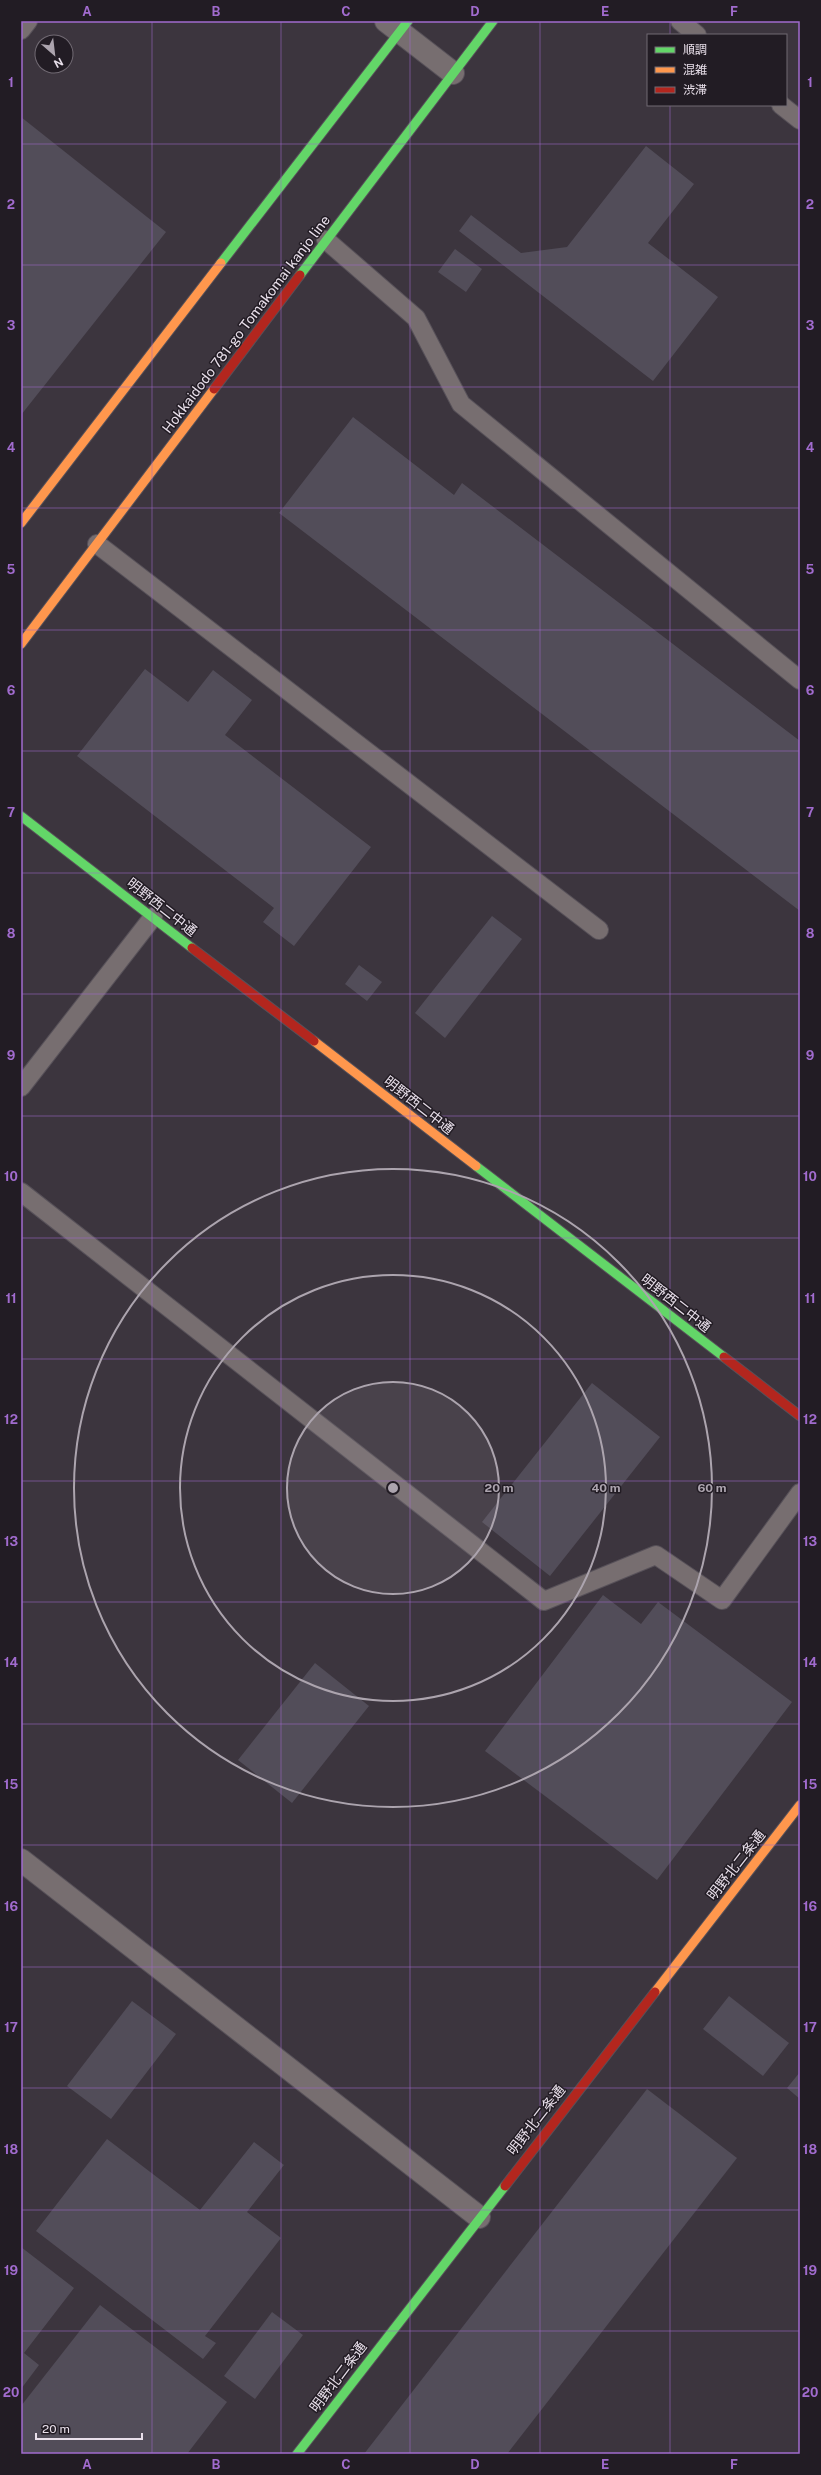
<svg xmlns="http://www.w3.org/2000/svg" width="821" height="2475" viewBox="0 0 821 2475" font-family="'Public Sans','Noto Sans JP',sans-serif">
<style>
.building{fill:#524d59}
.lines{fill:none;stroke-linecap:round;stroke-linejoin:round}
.lane-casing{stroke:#575159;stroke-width:20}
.street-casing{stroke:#575159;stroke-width:24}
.fast-casing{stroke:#575159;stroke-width:11}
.slow-casing{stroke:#575159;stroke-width:11}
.jam-casing{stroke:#575159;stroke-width:11}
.lane{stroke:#776e70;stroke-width:18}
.street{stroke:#776e70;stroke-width:22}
.fast{stroke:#63d668;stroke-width:9}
.slow{stroke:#ff974d;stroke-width:9}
.jam{stroke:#b3261e;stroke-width:9}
.grid{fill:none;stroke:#a16bce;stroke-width:1;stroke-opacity:0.55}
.ring{fill:none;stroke:#aca4ae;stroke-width:2}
.labels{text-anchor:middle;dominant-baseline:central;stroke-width:3;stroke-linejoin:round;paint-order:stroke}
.street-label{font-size:14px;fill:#e8dfea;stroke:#221c24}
.centre{fill:#aca4ae;stroke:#221c24;stroke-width:2}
.ring-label{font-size:12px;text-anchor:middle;font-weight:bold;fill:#aca4ae;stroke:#221c24;stroke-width:3;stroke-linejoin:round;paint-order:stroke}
.neatline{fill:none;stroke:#a16bce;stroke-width:1.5}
.grid-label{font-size:13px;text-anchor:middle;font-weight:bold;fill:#a16bce}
</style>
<rect width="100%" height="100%" fill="#3c353e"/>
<g class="building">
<polygon points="21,117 166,232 21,415"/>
<polygon points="646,146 694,184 648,243 718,297 653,381 459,231 471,215 521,253 567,247"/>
<polygon points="455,249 482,269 466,292 438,272"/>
<polygon points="353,417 454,495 462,483 800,741 800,911 279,513"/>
<polygon points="145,669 188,702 213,670 252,700 225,735 371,847 294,946 263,922 274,908 77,756"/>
<polygon points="492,916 522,939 445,1038 415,1013"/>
<polygon points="359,965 382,982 367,1001 345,984"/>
<polygon points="592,1383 660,1437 550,1576 482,1522"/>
<polygon points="603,1595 641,1624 658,1602 792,1702 657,1880 485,1751"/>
<polygon points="315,1663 369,1706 292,1803 238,1760"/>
<polygon points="729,1996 789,2043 763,2076 703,2029"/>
<polygon points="132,2001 176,2034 111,2119 67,2086"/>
<polygon points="800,2072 800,2099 787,2088"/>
<polygon points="647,2089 737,2158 507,2454 364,2454"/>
<polygon points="107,2139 200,2210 254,2142 284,2165 247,2212 281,2238 205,2336 216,2343 203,2359 36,2231"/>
<polygon points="21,2247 74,2288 24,2353 39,2365 21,2389"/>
<polygon points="100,2305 227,2402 187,2454 21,2454 21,2406"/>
<polygon points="272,2312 303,2335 255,2399 224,2376"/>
</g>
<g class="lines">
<defs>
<g id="lane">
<polyline points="680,21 697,35"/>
<polyline points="21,30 28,21"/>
<polyline points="781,105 800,120"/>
<polyline points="326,240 416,318 461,404 800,680"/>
<polyline points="97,544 599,930"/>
<polyline points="21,1087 153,917"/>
<polyline points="21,1192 544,1601 656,1555 722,1600 800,1493"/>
</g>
<g id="street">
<polyline points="386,21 453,73"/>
<polyline points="21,1860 479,2217"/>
</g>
<g id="fast">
<polyline points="221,263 408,21"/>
<polyline points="300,275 493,21"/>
<polyline points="21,816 192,948"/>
<polyline points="476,1166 724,1357"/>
<polyline points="297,2454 505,2186"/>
</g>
<g id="slow">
<polyline points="21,523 221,263"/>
<polyline points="21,644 214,389"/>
<polyline points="314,1041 476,1166"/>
<polyline points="655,1992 800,1805"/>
</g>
<g id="jam">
<polyline points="214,389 300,275"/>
<polyline points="192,948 314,1041"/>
<polyline points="724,1357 800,1416"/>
<polyline points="505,2186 655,1992"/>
</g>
</defs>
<use href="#lane" class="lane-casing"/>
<use href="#street" class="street-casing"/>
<use href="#fast" class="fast-casing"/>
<use href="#slow" class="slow-casing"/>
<use href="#jam" class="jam-casing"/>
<use href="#lane" class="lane"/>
<use href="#street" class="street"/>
<use href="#fast" class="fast"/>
<use href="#slow" class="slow"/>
<use href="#jam" class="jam"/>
</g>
<path class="grid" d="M152 21V2454M281 21V2454M410 21V2454M540 21V2454M670 21V35M670 105V2454M21 144H800M21 265H800M21 387H800M21 508H800M21 630H800M21 751H800M21 873H800M21 994H800M21 1116H800M21 1238H800M21 1359H800M21 1481H800M21 1602H800M21 1724H800M21 1845H800M21 1967H800M21 2088H800M21 2210H800M21 2331H800"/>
<circle cx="393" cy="1488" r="106" fill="#aca4ae" fill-opacity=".12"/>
<g class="ring">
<circle cx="393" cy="1488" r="106"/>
<circle cx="393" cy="1488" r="213"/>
<circle cx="393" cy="1488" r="319"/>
</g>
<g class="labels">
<g class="street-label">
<text transform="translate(246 324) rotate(-53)">Hokkaidodo 781-go Tomakomai kanjo line</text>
<text transform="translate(162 907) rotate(38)">明野西二中通</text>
<text transform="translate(419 1105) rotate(38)">明野西二中通</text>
<text transform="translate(676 1303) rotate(38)">明野西二中通</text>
<text transform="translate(736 1865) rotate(-52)">明野北二条通</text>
<text transform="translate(536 2120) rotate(-52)">明野北二条通</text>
<text transform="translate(338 2377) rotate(-53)">明野北二条通</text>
</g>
</g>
<circle cx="393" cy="1488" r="6" class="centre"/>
<g class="ring-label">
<text x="499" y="1492">20 m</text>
<text x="606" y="1492">40 m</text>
<text x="712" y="1492">60 m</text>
</g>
<rect width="821" height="2475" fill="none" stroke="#221c24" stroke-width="44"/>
<rect x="647" y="34" width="140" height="72" fill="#221c24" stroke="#716a73"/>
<rect x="655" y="47" width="20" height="6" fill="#63d668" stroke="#716a73"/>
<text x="683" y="54" font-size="12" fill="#e8dfea">順調</text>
<rect x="655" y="67" width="20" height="6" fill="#ff974d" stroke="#716a73"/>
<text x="683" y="74" font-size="12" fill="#e8dfea">混雑</text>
<rect x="655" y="87" width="20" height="6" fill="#b3261e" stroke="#716a73"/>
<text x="683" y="94" font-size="12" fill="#e8dfea">渋滞</text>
<g transform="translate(54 54) rotate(152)"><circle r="19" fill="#221c24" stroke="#716a73"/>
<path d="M0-3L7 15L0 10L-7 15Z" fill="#aca4ae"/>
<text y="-6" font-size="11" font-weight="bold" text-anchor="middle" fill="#e8dfea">N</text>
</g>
<path d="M36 2433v6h106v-6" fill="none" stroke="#e8dfea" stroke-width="2"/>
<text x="42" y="2433" font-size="12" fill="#e8dfea" stroke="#221c24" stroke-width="3" paint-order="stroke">20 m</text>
<rect x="22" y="22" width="777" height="2431" class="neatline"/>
<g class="grid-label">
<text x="87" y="16">A</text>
<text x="216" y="16">B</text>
<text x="346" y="16">C</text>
<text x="475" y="16">D</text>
<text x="605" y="16">E</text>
<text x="734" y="16">F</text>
<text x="11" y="87">1</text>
<text x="810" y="87">1</text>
<text x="11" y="209">2</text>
<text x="810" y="209">2</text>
<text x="11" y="330">3</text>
<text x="810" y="330">3</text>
<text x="11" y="452">4</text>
<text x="810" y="452">4</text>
<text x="11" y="574">5</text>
<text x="810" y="574">5</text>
<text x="11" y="695">6</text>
<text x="810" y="695">6</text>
<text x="11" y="817">7</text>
<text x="810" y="817">7</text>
<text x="11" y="938">8</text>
<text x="810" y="938">8</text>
<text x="11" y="1060">9</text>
<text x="810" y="1060">9</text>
<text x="11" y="1181">10</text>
<text x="810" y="1181">10</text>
<text x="11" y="1303">11</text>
<text x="810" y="1303">11</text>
<text x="11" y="1424">12</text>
<text x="810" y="1424">12</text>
<text x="11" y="1546">13</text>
<text x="810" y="1546">13</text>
<text x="11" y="1667">14</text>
<text x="810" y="1667">14</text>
<text x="11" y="1789">15</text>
<text x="810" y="1789">15</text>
<text x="11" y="1911">16</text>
<text x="810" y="1911">16</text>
<text x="11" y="2032">17</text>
<text x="810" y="2032">17</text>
<text x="11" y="2154">18</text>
<text x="810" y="2154">18</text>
<text x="11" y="2275">19</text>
<text x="810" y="2275">19</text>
<text x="11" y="2397">20</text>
<text x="810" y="2397">20</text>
<text x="87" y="2469">A</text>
<text x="216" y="2469">B</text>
<text x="346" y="2469">C</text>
<text x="475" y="2469">D</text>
<text x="605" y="2469">E</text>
<text x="734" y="2469">F</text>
</g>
</svg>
